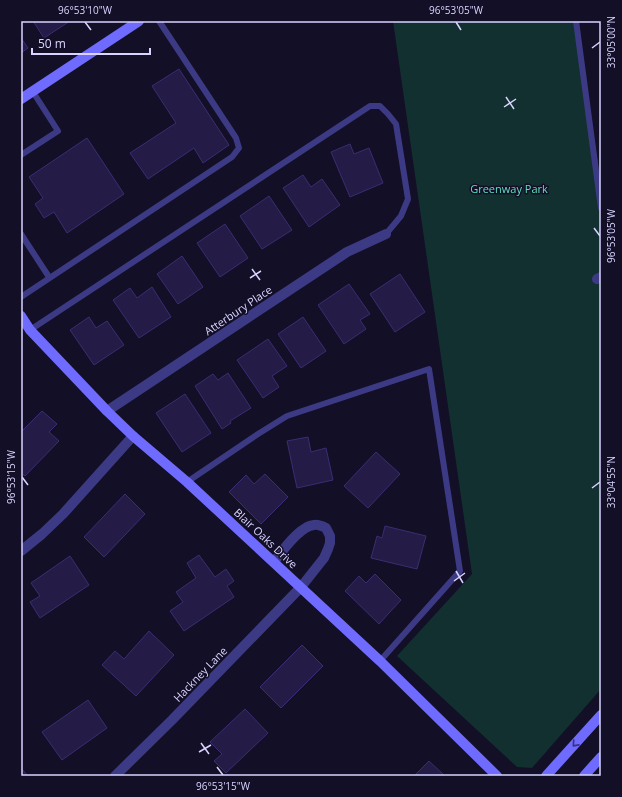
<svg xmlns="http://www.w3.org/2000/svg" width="622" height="797" viewBox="0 0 622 797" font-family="'Open Sans',sans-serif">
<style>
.green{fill:#12302f}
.building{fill:#241b47;stroke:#3b2d73}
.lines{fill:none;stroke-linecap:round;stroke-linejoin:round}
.lane{stroke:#3d3a85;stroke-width:6}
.street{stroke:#3d3a85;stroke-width:10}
.secondary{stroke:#6f6bff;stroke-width:10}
.oneway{stroke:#38347d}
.ticks{fill:none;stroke:#d9d4ff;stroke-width:1.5}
.labels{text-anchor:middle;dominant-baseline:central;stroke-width:3;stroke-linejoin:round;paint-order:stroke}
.park-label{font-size:11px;fill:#5fe0c0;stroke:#130f26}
.street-label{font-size:11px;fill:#d9d4ff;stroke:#130f26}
.neatline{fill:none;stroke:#d9d4ff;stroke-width:1.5}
.ticks-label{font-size:10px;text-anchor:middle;fill:#d9d4ff}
</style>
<rect width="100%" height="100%" fill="#130f26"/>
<polygon class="green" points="393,21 576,21 601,183 601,689 532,768 517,767 397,656 472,574"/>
<g class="building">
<polygon points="33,21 70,21 44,38"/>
<polygon points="21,38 28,48 21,53"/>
<polygon points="179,69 229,145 203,163 194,148 148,179 130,153 176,123 152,86"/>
<polygon points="87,138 124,194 67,233 54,212 44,218 35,204 43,198 29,177"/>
<polygon points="350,144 354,154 369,148 383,183 350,197 331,152"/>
<polygon points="303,175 311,187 322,179 340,205 309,227 283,188"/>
<polygon points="269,196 292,230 262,249 240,216"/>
<polygon points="225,224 248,258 220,277 197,243"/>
<polygon points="182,256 203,287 178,304 157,274"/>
<polygon points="400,274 425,312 395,332 370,294"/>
<polygon points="349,284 370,314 360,320 366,329 344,344 318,305"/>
<polygon points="152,287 171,317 139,338 113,300 130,288 137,298"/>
<polygon points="89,317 96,328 107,321 124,345 94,365 70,330"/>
<polygon points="303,317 326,351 301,368 278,334"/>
<polygon points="268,339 287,366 272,376 279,387 263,398 237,360"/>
<polygon points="228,373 251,408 230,421 231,423 222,429 195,386 213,374 218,380"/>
<polygon points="185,394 211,433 182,452 156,413"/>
<polygon points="42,411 57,424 49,432 59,441 25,476 21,473 21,432"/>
<polygon points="308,437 311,452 326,448 333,480 297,488 287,441"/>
<polygon points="376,452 400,474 368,508 344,486"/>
<polygon points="265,474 288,497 261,524 229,492 246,475 254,484"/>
<polygon points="125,494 145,514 104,557 84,537"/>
<polygon points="385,526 426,536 417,569 371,558 377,536 382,538"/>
<polygon points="199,555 215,577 226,569 234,581 227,586 234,597 184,631 170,611 183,602 176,592 196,578 187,563"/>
<polygon points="70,556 89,585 40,618 30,602 40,596 31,583"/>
<polygon points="375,574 401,600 379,624 345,591 359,576 366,583"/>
<polygon points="149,631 174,655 136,696 102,665 115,651 124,659"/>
<polygon points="302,645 323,666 281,708 260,687"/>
<polygon points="88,700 107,728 62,760 42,732"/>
<polygon points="245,709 268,733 226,773 214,761 222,754 210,742"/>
<polygon points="429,761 445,776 414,776"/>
<polygon points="21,768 28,776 21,776"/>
</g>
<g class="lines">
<g class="lane">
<polyline points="576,21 601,208"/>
<polyline points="21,155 58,131 33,92"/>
<polyline points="21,234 49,277"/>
<polyline points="21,297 232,157 239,148 236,138 159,21"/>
<polyline points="30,330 370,106 380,106 388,114 396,124 408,199 401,216 386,234"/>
<polyline points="187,482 258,434 287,416 429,369 460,571 380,661"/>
</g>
<g class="street">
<polyline points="597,279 601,277"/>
<polyline points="107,411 347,252 386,234"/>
<polyline points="21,551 42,534 63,514 133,436"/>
<path d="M115 776 172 720 301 587 324 558 328 549 330 543V536L326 528C322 526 318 524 314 525 300 526 282 551 274 562"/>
</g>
<g class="secondary">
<polyline points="21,99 139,21"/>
<polyline points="21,316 30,330 107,411 133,436 187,482 380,661 497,776"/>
<polyline points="546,776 601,715"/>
<polyline points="584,776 601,757"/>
</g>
</g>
<defs><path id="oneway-chevron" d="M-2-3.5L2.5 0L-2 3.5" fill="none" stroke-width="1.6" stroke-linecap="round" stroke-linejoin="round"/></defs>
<use class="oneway" href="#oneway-chevron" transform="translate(575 744) rotate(132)"/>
<path class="ticks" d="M85 22 91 30M456 22 461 30M592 48 600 42M506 97 514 109M504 107 516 99M594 228 600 236M252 269 260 280M250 278 261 271M22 477 28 485M592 488 600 482M456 571 463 583M454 581 465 573M201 743 209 754M199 752 211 745M217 767 223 775"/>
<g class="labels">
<g class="park-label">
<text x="509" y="188">Greenway Park</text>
</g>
<g class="street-label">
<text transform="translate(238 310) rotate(-34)">Atterbury Place</text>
<text transform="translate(266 538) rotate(43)">Blair Oaks Drive</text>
<text transform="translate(200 674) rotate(-46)">Hackney Lane</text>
</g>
</g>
<rect width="622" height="797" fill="none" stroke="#130f26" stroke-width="44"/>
<path d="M32 48v6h118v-6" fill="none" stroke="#d9d4ff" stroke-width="2"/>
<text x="38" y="48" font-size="12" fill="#d9d4ff" stroke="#130f26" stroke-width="3" paint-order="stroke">50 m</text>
<rect x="22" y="22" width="578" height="753" class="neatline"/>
<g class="ticks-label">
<text x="85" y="14">96°53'10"W</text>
<text x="456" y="14">96°53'05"W</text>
<text transform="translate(611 42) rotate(-90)" y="4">33°05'00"N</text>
<text transform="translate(611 236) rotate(-90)" y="4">96°53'05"W</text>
<text transform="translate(11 477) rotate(-90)" y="4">96°53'15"W</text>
<text transform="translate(611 482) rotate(-90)" y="4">33°04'55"N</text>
<text x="223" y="790">96°53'15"W</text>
</g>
</svg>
